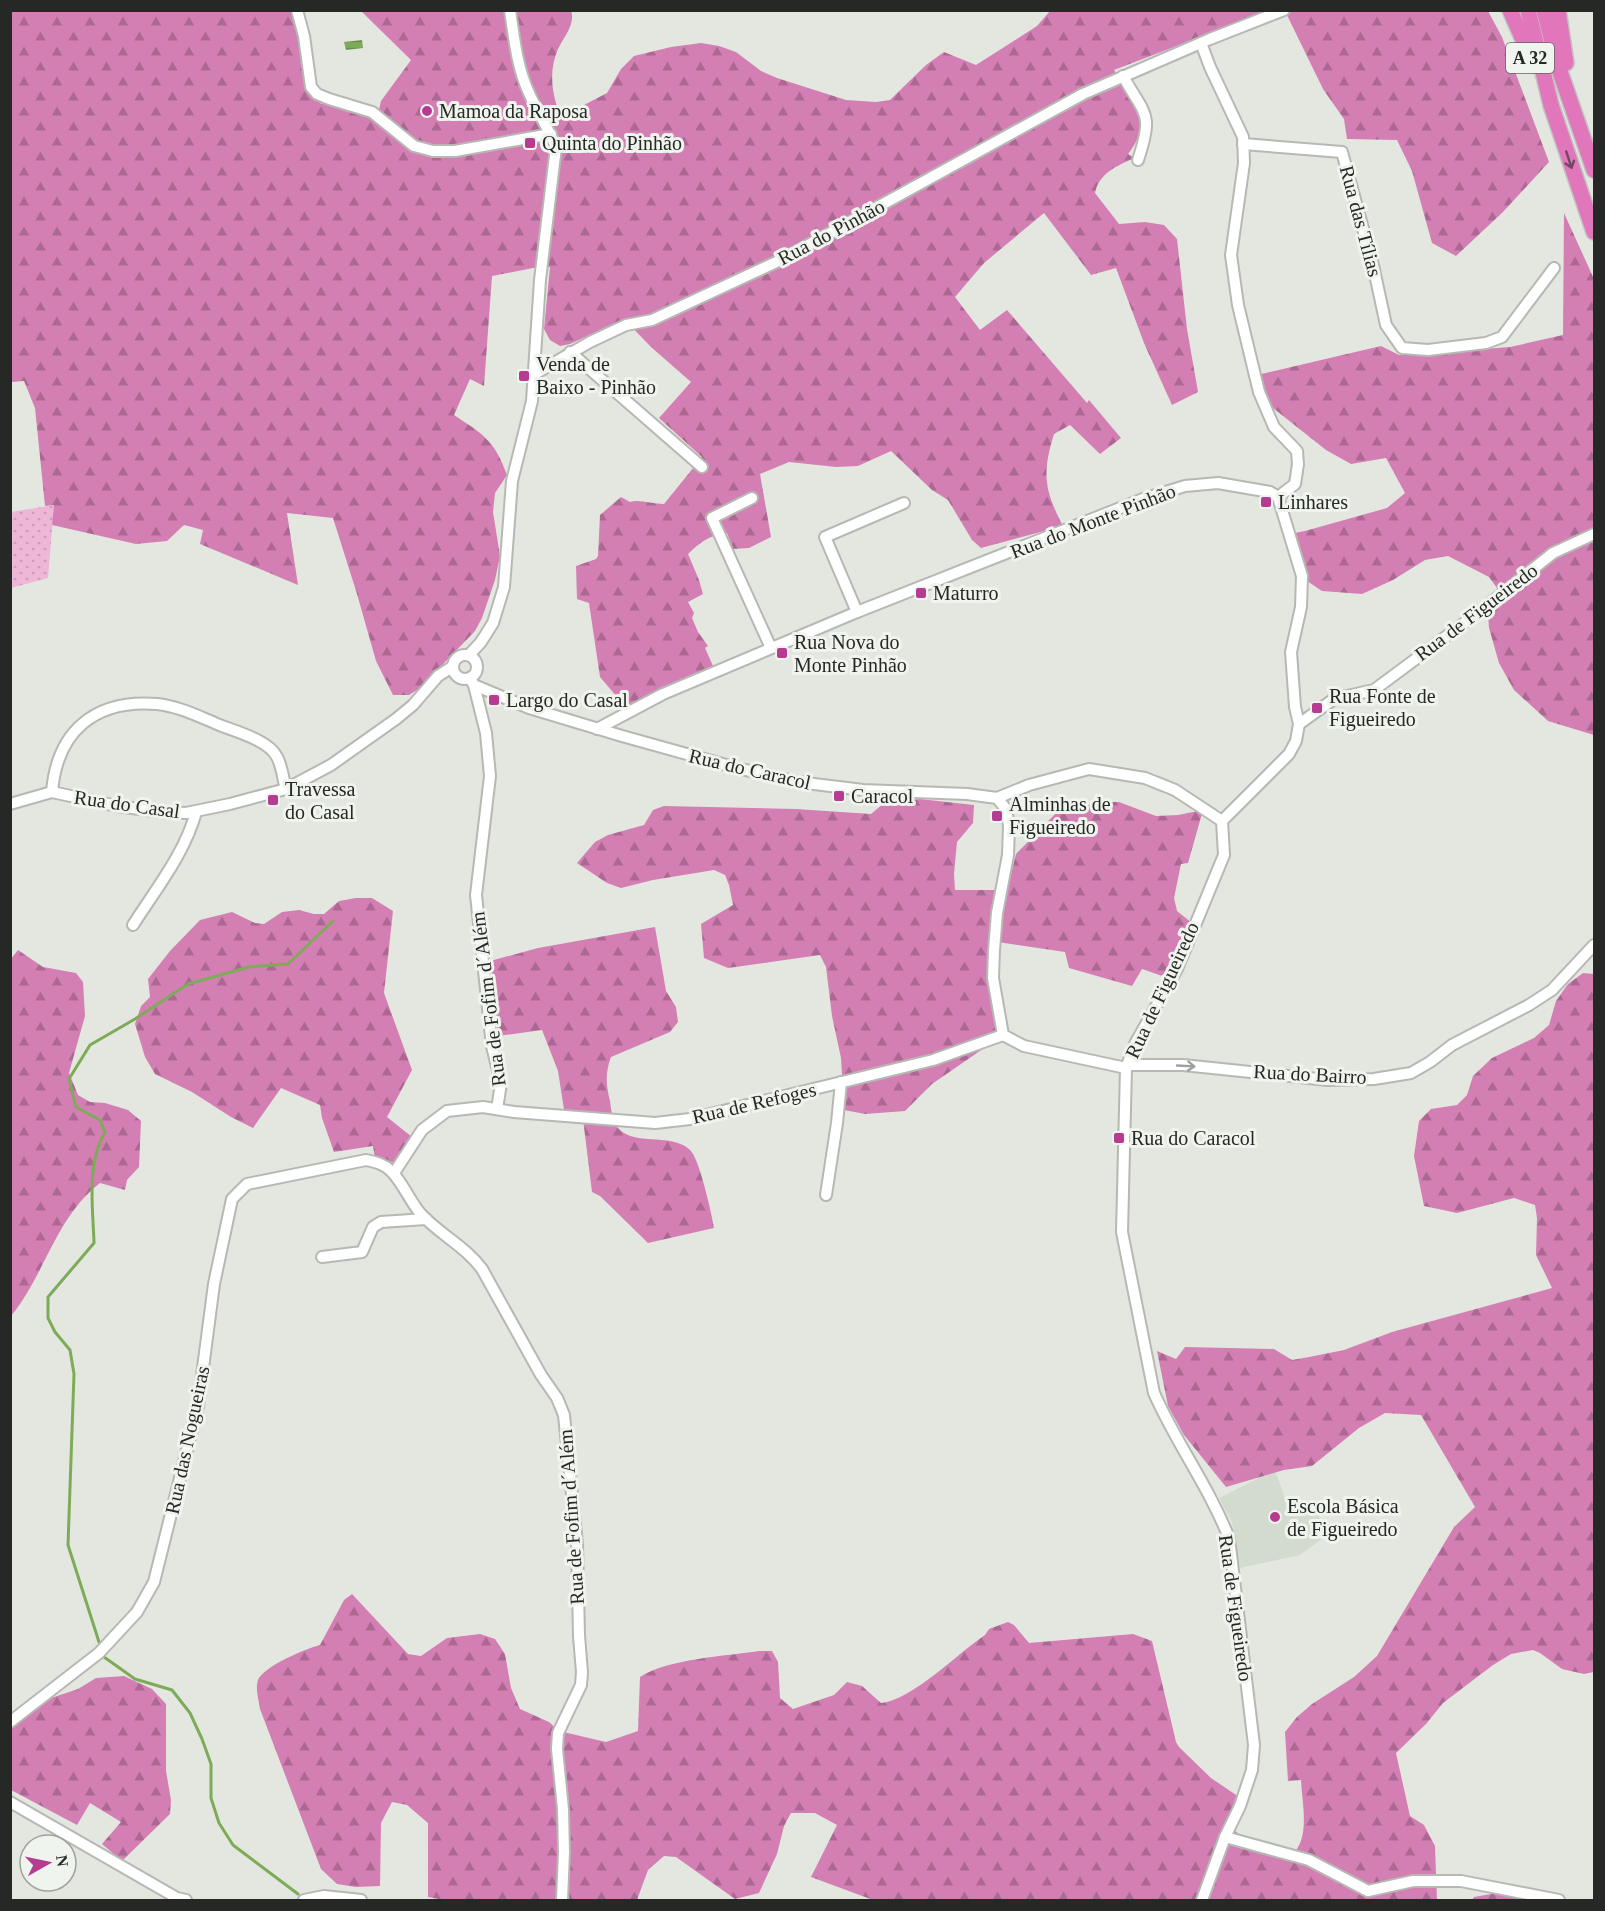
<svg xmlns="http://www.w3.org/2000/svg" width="1605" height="1911" viewBox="0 0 1605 1911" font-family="Georgia,serif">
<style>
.built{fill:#d3dbce}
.green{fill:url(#green-dots)}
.forest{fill:url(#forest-firs)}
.water{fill:url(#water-rules)}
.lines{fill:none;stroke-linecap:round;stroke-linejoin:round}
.stream{stroke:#7dab58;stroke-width:3}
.minor-casing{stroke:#b6b9b3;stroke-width:14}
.highway-casing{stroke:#c2c3c2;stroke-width:18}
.minor{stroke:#fff;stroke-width:10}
.highway{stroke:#e176bb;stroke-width:15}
.oneway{stroke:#714761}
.oneway2{stroke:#9d9e9d}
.poi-dot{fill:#b53c90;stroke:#f0f4ee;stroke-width:2}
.labels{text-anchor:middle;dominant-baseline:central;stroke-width:6;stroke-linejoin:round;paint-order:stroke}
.shield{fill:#f0f4ee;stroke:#636561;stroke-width:1.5}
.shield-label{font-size:18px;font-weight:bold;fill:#262825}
.poi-label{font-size:20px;fill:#262825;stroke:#f0f4ee;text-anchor:start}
.street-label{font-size:20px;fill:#262825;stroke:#f0f4ee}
</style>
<defs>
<pattern id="green-dots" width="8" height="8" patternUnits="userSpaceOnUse" patternTransform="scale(1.5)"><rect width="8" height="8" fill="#eeb6d7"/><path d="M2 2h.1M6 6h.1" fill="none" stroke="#cc9cb8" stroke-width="1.8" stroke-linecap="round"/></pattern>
<pattern id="forest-firs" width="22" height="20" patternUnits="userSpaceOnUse" patternTransform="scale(1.5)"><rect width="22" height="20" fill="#d47fb4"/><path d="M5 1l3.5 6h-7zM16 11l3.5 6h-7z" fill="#ac6892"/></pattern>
<pattern id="water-rules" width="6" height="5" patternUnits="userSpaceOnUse" patternTransform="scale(1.5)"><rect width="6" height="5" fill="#7dab58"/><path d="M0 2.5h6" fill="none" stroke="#668b49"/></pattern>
</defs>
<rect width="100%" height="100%" fill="#e3e7e0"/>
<polygon class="built" points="1275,1470 1290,1513 1316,1508 1326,1536 1300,1555 1240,1568 1232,1522 1219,1498"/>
<polygon class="green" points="54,505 48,578 11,588 11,512"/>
<g class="forest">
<path d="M11 11H299L306 74 321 104 330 102 378 114 381 101 411 60 361 11H571C576 24 563 38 558 49 548 71 552 96 561 117L607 93 621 69 634 56 671 47 701 43 719 46 736 52 761 71 777 78 846 100 876 102 890 100 926 65 944 52 976 65 1037 26 1050 11H1268L1114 70C1135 101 1155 120 1128 154L1134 158C1117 166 1099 173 1095 193L1119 224 1145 222 1164 225 1177 239 1187 329 1198 392 1172 405 1144 343 1116 268 1091 275 1044 213 984 263 955 297 980 330 1007 310 1087 403 1089 400 1121 438 1100 454 1070 425 1054 434C1042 473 1044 490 1063 526L981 548 972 540 948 500 932 490 891 451 858 466 836 467 789 462 760 474 771 537 749 548 733 549 727 533C711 534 699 543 688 554L699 580 703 594 688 602 694 613 692 618 698 632 708 646 705 648 713 666 700 671 702 677 628 712 625 703 623 704 600 677 589 603 577 599 576 566 596 559 598 556 600 515 621 497 630 502C639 499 652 504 664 504L702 457 659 418 691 382 651 347 624 319 570 344 560 346 550 340 544 329 550 267 533 268 492 276 484 386 470 379 454 415C483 434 495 441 507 475L495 493 493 512 500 556 495 580 482 618 475 631 420 688 409 695H393L376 661 357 594 333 518 287 513 298 585 200 544 203 530 184 525 167 541 136 544 52 525 54 505 45 506 35 408 24 381 11 382Z"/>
<polygon points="1285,11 1488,11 1502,37 1549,162 1503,212 1456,256 1432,243 1412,171 1397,140 1347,139 1344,119 1323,89"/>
<polygon points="1564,213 1594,279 1594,735 1548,721 1514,690 1499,663 1489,628 1488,613 1497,588 1489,577 1448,556 1425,560 1393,580 1362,594 1322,591 1307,581 1289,534 1305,531 1387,508 1405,493 1386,458 1351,464 1326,450 1273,408 1257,375 1381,346 1399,355 1419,354 1510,347 1563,335"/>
<polygon points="920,799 974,805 973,823 957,842 954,874 955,890 1007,890 1016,854 1058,811 1104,802 1119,802 1156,816 1178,815 1203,810 1188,863 1181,864 1174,898 1177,911 1192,923 1168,978 1142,969 1132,986 1069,968 1065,952 991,941 1006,1019 1003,1035 932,1084 905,1111 865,1114 844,1110 841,1058 832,1016 826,967 820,955 728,968 704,958 701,924 733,905 729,885 725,875 714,870 653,880 621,888 607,883 577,863 595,842 608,835 644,825 653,810 664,806 796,809 871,814 883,804"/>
<polygon points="356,898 372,898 393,911 384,993 412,1070 387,1117 412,1137 396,1163 375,1159 373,1146 334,1152 322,1118 320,1105 281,1088 253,1128 231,1117 192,1092 155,1074 145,1057 135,1024 141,1006 150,997 148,979 170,951 200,920 232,912 255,923 264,924 282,912 299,910 314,914 324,914 339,901"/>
<path d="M655 927 666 991 676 1007 678 1022 670 1032 611 1057C605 1073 606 1085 610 1101 611 1108 612 1118 615 1124 630 1149 671 1131 690 1150 699 1157 712 1215 714 1228L648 1243 600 1196 592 1192 583 1119 565 1116 558 1071 542 1030 498 1036 490 992V961L538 948Z"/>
<path d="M18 950 43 967 76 973 83 982 85 1016 69 1073 78 1095 90 1102 105 1103 128 1110 141 1121 139 1167 127 1180 125 1190 100 1183C55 1218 45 1275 11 1316L10 960Z"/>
<path d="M1583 973 1594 974V1672L1584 1674 1562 1669 1540 1653 1533 1650 1511 1654 1493 1665 1443 1703 1426 1724 1396 1753 1410 1816 1424 1825 1435 1846 1437 1900H873L811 1877 837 1825 815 1813H791L784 1826 777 1854 759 1893 735 1899 676 1857 664 1856 648 1870 637 1900H444L428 1897V1823L407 1805 392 1802 381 1823 380 1886 356 1887 337 1884 321 1869 260 1709C259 1701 255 1688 258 1680 264 1666 305 1649 320 1645L344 1600 352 1594 408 1654 421 1656 447 1638 480 1634 495 1639 505 1654 511 1688 520 1709 549 1722 559 1731 606 1742 638 1731 640 1677C667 1659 726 1656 759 1651H772L778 1662 780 1698 793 1709 834 1695 847 1682 862 1686 881 1703C912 1700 958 1653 985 1635L989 1629 1008 1622 1014 1625 1029 1643 1133 1634 1152 1641 1176 1742 1179 1747 1211 1778 1242 1799 1234 1830 1246 1840 1268 1843 1294 1853C1310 1835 1302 1803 1301 1780L1288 1781 1285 1732 1297 1717 1312 1704 1354 1677 1377 1656 1454 1527 1475 1507 1421 1415 1385 1413 1359 1428 1312 1466 1284 1470 1226 1487 1184 1435 1168 1406 1157 1351 1176 1359 1185 1347 1274 1349 1292 1360 1309 1357 1344 1350 1392 1332 1552 1288 1536 1255 1537 1218 1535 1205 1514 1198 1457 1213 1424 1206 1414 1156 1419 1121 1431 1109 1457 1105 1467 1095 1473 1076 1492 1058 1534 1038 1549 1025 1556 1001 1568 984Z"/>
<polygon points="124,1676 152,1689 166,1704 166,1771 171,1800 170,1814 122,1861 102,1844 121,1822 90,1803 77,1825 11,1790 10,1730 51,1698 78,1689 96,1678"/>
<polygon points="1497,1893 1527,1900 1472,1900 1474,1897"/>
</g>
<polygon class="water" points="362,40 363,48 346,50 344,42"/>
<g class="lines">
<g class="stream">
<path d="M99 1642 68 1545 74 1374 70 1350 55 1332 48 1318V1297L94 1243C93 1207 86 1164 105 1132L100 1120 76 1107 69 1079 90 1045 135 1019 188 984 249 967 288 964 333 921"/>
<polyline points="104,1657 135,1679 172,1690 190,1713 202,1739 211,1764 211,1798 219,1823 233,1845 298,1894"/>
</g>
<defs>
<g id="minor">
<polyline points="297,10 304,36 311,87 317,94 329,99 372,112 414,146 433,151 455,151 551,134"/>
<polyline points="1201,43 1210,67 1243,137 1244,163 1231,255 1238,305 1259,392 1274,427 1297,451 1298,464 1295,484 1278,497"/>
<path d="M1123 76C1145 116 1154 112 1138 160"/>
<polyline points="1243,144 1342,152 1373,265 1386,325 1402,348 1428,350 1486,343 1502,337 1554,268"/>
<polyline points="570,352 702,467"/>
<polyline points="533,375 590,342 626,325 652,320 785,258 1083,94 1210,39 1284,10"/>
<polyline points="752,498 712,518 771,648"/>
<polyline points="857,612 825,537 904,503"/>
<circle cx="465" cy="667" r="12"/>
<path d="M469 655 481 642 493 623 504 587 512 481 532 401 540 280 556 147C548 128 537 111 529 93 517 68 514 37 510 10"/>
<polyline points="470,679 474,685 529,708 622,736 737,768 798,782 863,790 967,794 997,798 1006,809 1009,826 1008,855 997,913 994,950 993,978 1003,1035 1024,1046 1126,1068"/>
<polyline points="474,685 486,733 490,776 476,895 492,1046 501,1083 497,1109"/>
<polyline points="1299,724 1334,699 1374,690 1483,609 1553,553 1594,534"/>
<polyline points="597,729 663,694 857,612 1143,499 1185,486 1218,483 1270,492 1278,497"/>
<path d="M52 792C57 731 95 699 157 704 179 706 202 718 222 726 238 732 269 741 277 757 282 766 283 779 286 789"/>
<polyline points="997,798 1029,785 1089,769 1145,778 1175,790 1222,821"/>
<polyline points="10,804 52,792 117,806 162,812 186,813 230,804 286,789 331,765 396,719 413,705 438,676 452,667"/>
<path d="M133 925C156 889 185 853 196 812"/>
<polyline points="1127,1065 1183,1065 1328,1080 1374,1079 1411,1073 1430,1062 1452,1045 1529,1005 1552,990 1594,945"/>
<polyline points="394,1173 422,1130 447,1111 483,1107 514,1112 655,1123 690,1119 933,1060 1003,1035"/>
<polyline points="826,1195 837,1123 841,1082"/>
<polyline points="322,1257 362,1252 373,1227 381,1222 426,1219"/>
<path d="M10 1722 99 1653 137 1612 154 1582 198 1406 214 1284 232 1199 247 1184 366 1160C376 1162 384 1164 391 1171 401 1180 410 1201 420 1213 439 1234 465 1246 482 1269L541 1375 557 1398 564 1415 577 1544 579 1636 582 1672 581 1685 558 1733 557 1749 563 1809 564 1852 562 1900"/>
<polyline points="10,1802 177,1898 186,1900"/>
<polyline points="1225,1837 1309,1860 1368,1891 1413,1881 1461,1881 1559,1900"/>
<polyline points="304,1900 324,1896 361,1900"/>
<path d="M1202 1900 1225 1837 1240 1806 1252 1770 1254 1745 1229 1538C1209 1487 1176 1443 1154 1393L1122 1232 1126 1068 1135 1044 1177 969 1224 855 1222 821 1289 754 1296 741 1299 724 1295 707 1291 652 1301 607 1302 576 1278 497"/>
</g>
<g id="highway">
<polyline points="1510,10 1534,65"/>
<polyline points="1528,10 1551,105 1594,232"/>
<polyline points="1544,10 1558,66 1594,170"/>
<polyline points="1558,10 1566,63"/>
</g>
</defs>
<use href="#minor" class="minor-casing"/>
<use href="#highway" class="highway-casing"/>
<use href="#minor" class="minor"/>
<use href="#highway" class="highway"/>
</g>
<defs><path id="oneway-shaft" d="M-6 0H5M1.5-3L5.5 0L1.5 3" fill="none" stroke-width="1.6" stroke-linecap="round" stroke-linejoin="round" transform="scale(1.5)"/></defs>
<use class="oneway" href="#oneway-shaft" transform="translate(1569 160) rotate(72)"/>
<use class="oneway2" href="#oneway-shaft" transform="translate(1186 1066) rotate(3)"/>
<g class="poi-dot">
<circle cx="427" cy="111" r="6"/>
<rect x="524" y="137" width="12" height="12" rx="3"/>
<rect x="518" y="370" width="12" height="12" rx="3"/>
<rect x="1260" y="496" width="12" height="12" rx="3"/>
<rect x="915" y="587" width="12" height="12" rx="3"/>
<rect x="776" y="647" width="12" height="12" rx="3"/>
<rect x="488" y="694" width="12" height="12" rx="3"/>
<rect x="1311" y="702" width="12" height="12" rx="3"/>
<rect x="833" y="790" width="12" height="12" rx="3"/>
<rect x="267" y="794" width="12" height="12" rx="3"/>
<rect x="991" y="810" width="12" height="12" rx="3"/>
<rect x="1113" y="1132" width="12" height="12" rx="3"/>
<circle cx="1275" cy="1517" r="6"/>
</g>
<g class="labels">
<rect class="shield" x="1506" y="43" width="48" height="30" rx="4.5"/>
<g class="shield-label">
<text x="1530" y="58">A 32</text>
</g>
<g class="poi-label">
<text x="439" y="111">Mamoa da Raposa</text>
<text x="542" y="143">Quinta do Pinhão</text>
<text x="536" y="364">Venda de<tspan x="536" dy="23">Baixo - Pinhão</tspan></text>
<text x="1278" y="502">Linhares</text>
<text x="933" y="593">Maturro</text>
<text x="794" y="642">Rua Nova do<tspan x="794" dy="23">Monte Pinhão</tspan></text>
<text x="1329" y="696">Rua Fonte de<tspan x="1329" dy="23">Figueiredo</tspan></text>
<text x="506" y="700">Largo do Casal</text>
<text x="285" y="789">Travessa<tspan x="285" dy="23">do Casal</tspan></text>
<text x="851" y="796">Caracol</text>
<text x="1009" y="804">Alminhas de<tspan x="1009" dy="23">Figueiredo</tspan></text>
<text x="1131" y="1138">Rua do Caracol</text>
<text x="1287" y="1506">Escola Básica<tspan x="1287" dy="23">de Figueiredo</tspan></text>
</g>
<g class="street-label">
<text transform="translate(1361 221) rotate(75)">Rua das Tílias</text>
<text transform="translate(831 232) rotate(-28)">Rua do Pinhão</text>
<text transform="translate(1093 521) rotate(-21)">Rua do Monte Pinhão</text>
<text transform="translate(1476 612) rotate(-37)">Rua de Figueiredo</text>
<text transform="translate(750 769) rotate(13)">Rua do Caracol</text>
<text transform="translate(127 804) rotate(8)">Rua do Casal</text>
<text transform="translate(1162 990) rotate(-65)">Rua de Figueiredo</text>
<text transform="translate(488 999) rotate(-97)">Rua de Fofim d´Além</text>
<text transform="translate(1310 1074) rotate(3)">Rua do Bairro</text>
<text transform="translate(754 1103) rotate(-13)">Rua de Refoges</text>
<text transform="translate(187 1440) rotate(-78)">Rua das Nogueiras</text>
<text transform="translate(571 1517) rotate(-94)">Rua de Fofim d´Além</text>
<text transform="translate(1236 1608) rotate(82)">Rua de Figueiredo</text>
</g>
</g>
<rect width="1605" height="1911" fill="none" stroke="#262825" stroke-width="24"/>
<g transform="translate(48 1863) rotate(81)"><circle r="28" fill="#f0f4ee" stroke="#9fa29e" stroke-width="1.5"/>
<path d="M0-4.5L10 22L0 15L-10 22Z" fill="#b53c90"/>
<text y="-9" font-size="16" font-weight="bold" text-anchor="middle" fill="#262825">N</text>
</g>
</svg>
